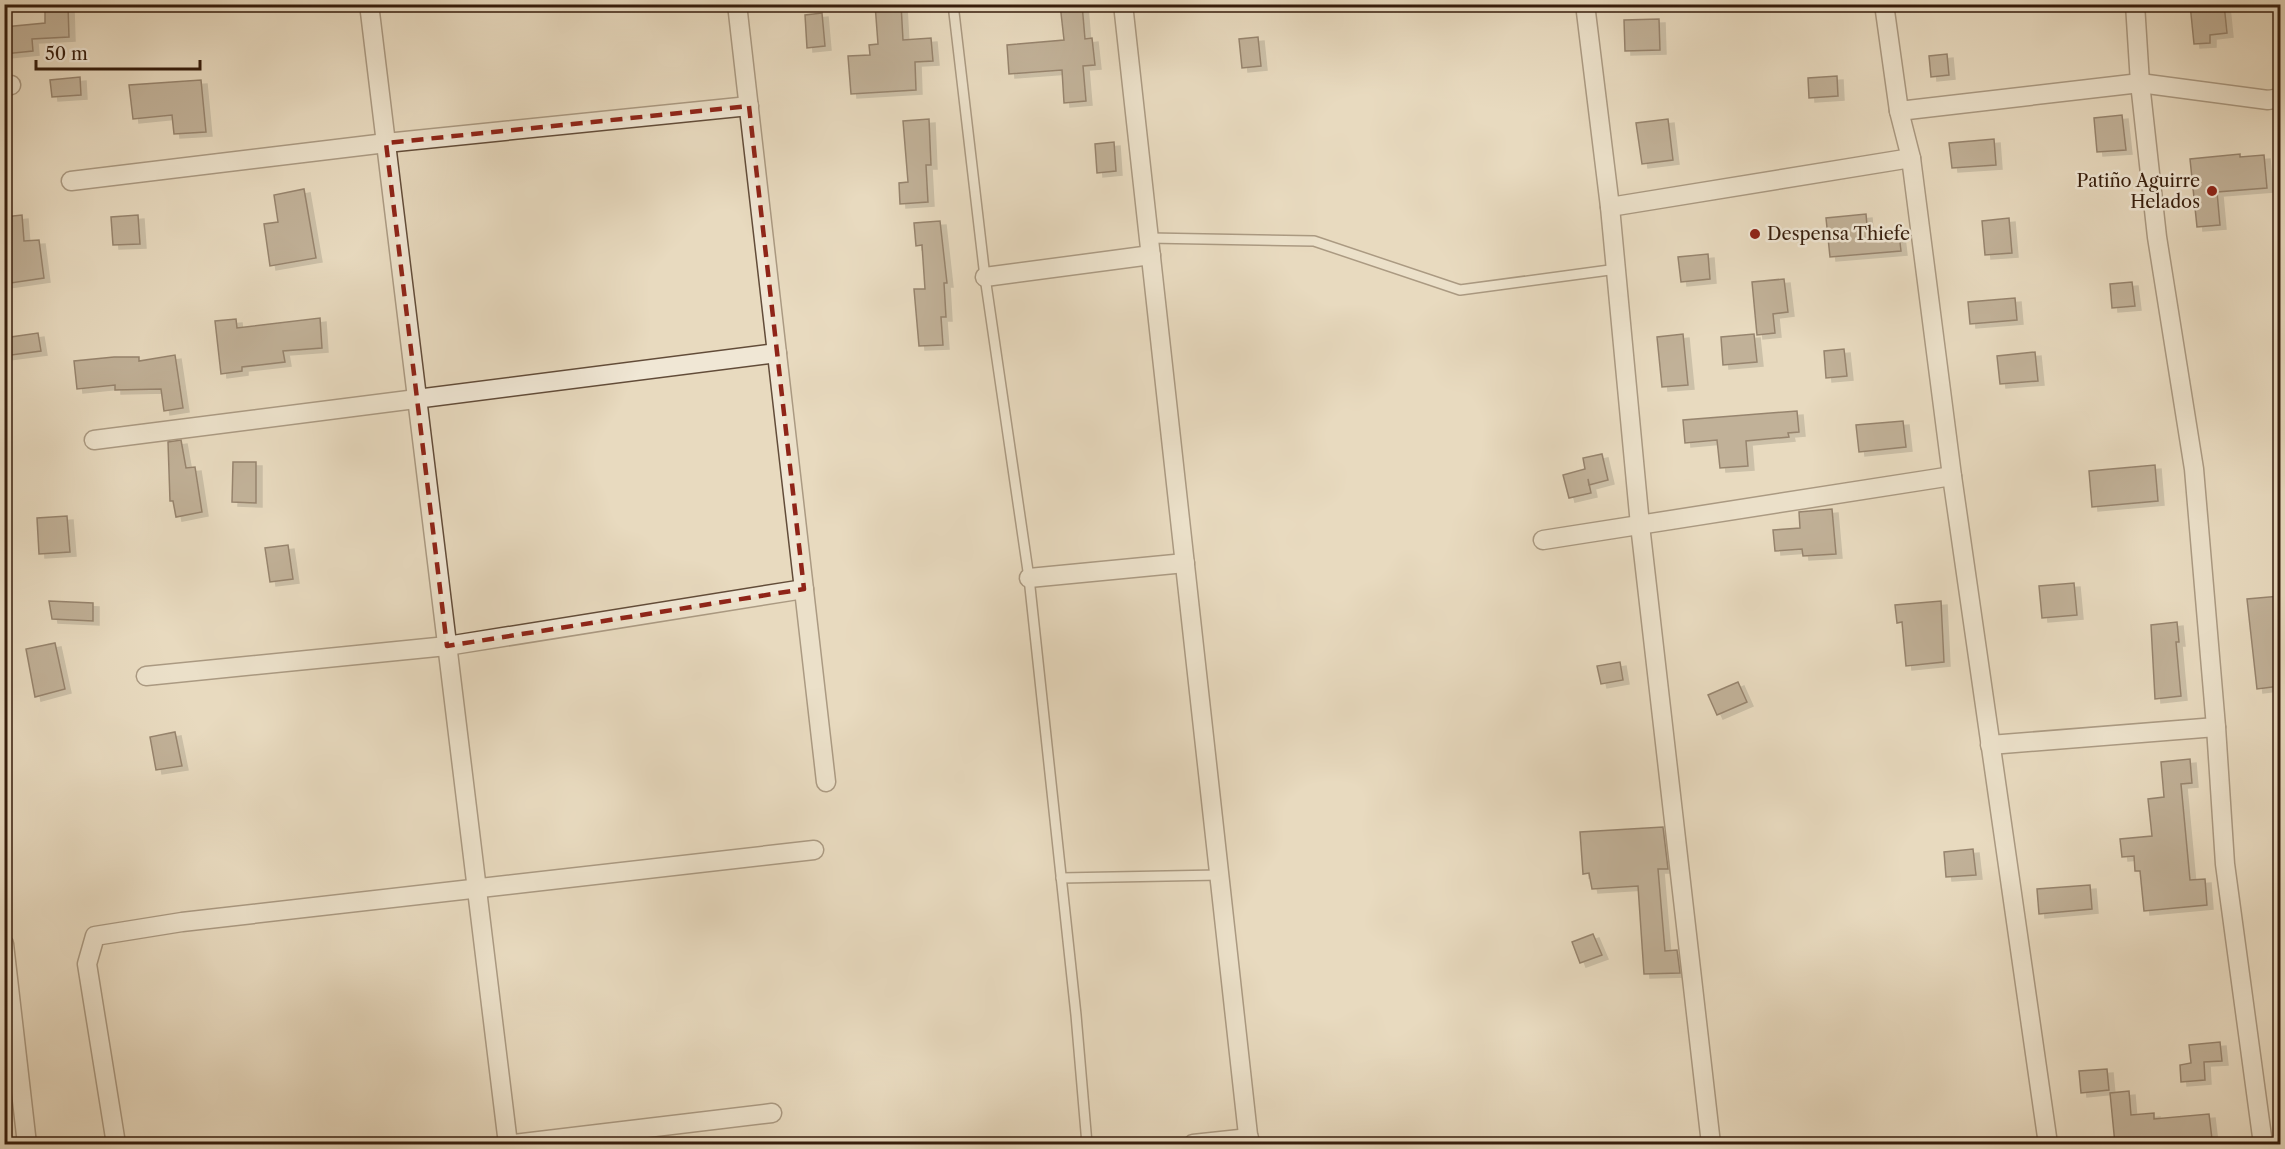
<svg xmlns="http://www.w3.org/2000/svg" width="2285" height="1149" viewBox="0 0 2285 1149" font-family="'Libre Caslon Text',serif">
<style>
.building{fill:#937f69;stroke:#361d0c;stroke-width:1.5;filter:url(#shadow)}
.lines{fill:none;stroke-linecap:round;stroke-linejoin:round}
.service-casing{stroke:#624c39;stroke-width:12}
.minor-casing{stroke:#624c39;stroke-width:21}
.service{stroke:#f0e7d5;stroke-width:9}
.minor{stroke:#f0e7d5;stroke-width:18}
.marked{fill:none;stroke:#8f2418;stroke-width:4.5;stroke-dasharray:12 8;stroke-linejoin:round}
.poi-dot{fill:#8f2418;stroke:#f0e7d5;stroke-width:2}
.labels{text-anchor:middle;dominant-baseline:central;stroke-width:5;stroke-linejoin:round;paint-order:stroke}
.poi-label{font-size:18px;fill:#361d0c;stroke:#f0e7d5;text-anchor:end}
</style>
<defs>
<filter id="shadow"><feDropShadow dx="6" dy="4" stdDeviation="0" flood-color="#0004"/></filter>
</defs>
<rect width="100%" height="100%" fill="#e8dabf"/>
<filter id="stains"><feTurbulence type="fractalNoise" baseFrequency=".00333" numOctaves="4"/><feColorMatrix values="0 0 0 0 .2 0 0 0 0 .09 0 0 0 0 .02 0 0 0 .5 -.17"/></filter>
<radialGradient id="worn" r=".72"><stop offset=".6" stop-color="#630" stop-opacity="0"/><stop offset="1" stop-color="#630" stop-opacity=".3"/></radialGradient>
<g class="building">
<polygon points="875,4 901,4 903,40 931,38 933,61 915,62 916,90 851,94 848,56 870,55 869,45 878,44"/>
<polygon points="1060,4 1082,4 1085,39 1092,38 1095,65 1083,66 1086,101 1064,103 1062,70 1009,74 1007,45 1064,40"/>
<polygon points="2190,4 2224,4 2227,33 2210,35 2210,43 2194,44"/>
<polygon points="68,6 69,37 32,39 33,51 4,54 4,27 45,23 45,8"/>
<polygon points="822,13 825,46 807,48 805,15"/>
<polygon points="1659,19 1660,50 1625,51 1624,20"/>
<polygon points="1258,37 1261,66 1242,68 1239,39"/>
<polygon points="1947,54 1949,75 1931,77 1929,56"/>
<polygon points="1837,76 1838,96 1809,98 1808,78"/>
<polygon points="80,77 81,95 52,97 50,80"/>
<polygon points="201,80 206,132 174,134 172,115 133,119 129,85"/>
<polygon points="2122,115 2126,150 2097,152 2094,118"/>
<polygon points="929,119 931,165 926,165 928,202 900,204 899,183 908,182 903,121"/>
<polygon points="1668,119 1673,160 1642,164 1636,123"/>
<polygon points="1994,139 1996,165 1952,168 1949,143"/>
<polygon points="1114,142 1116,171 1097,173 1095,144"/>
<polygon points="2240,154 2240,157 2264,155 2267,188 2217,192 2220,225 2197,227 2190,159"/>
<polygon points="304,189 316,258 270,266 264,224 278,222 274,195"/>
<polygon points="1866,214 1868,237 1899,234 1901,251 1830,257 1826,218"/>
<polygon points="22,215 24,241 39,240 44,278 4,284 4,217"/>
<polygon points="138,215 140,244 113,245 111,217"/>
<polygon points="2009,218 2012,253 1985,255 1982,221"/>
<polygon points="940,221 947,283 944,283 946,317 941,317 943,345 919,346 914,289 925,289 922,245 916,246 914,223"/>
<polygon points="1708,254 1710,279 1681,282 1678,257"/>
<polygon points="1784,279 1788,312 1773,314 1775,333 1757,335 1752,282"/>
<polygon points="2132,282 2135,306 2112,308 2110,284"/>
<polygon points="2015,298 2017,320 1970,324 1968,302"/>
<polygon points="320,318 322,348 283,351 285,362 242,367 242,371 221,374 215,321 236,319 237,328"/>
<polygon points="38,333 41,351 4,356 4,338"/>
<polygon points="1683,334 1688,385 1662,387 1657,337"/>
<polygon points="1754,334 1757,362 1723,365 1721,337"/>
<polygon points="1844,349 1847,376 1826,378 1824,351"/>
<polygon points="2035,352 2038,381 2000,384 1997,356"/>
<polygon points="175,355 183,408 164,411 161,389 115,390 115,385 77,389 74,361 114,357 139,357 139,361"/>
<polygon points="1797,411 1799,432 1788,433 1789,437 1746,441 1748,466 1720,468 1717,440 1685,443 1683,420"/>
<polygon points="1903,421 1906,447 1859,452 1856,425"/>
<polygon points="181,440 186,468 195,467 202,512 176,517 173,501 170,501 168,442"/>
<polygon points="1602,454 1608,480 1589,485 1588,479 1591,493 1569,498 1563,475 1585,469 1583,458"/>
<polygon points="233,462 256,462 256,503 232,502"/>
<polygon points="2155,465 2158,501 2092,507 2089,471"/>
<polygon points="1832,509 1836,554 1803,556 1802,549 1775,551 1773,530 1800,528 1799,512"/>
<polygon points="67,516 70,552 39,554 37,518"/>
<polygon points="288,545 293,579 270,582 265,548"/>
<polygon points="2074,583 2077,615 2042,618 2039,586"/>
<polygon points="2280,596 2280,686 2257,689 2247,599"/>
<polygon points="49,601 93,603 93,621 52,619"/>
<polygon points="1941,601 1944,662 1906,666 1902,622 1897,623 1895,605"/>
<polygon points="2177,622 2179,642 2176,642 2181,696 2155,699 2151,625"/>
<polygon points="55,643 65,689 35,697 26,649"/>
<polygon points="1620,662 1623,680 1601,684 1597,666"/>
<polygon points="1738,682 1747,702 1717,715 1708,695"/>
<polygon points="175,732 182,766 156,770 150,737"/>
<polygon points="2190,759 2192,783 2181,784 2190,880 2205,879 2207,905 2144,911 2140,871 2135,871 2134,856 2122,857 2120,839 2152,836 2148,799 2164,797 2161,762"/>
<polygon points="1663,827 1668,869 1658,869 1665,951 1677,950 1680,973 1644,974 1638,886 1592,889 1589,873 1583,874 1580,832"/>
<polygon points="1973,849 1976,875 1946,877 1944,852"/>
<polygon points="2090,885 2092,909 2039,914 2037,889"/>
<polygon points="1593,934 1602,955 1580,963 1572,942"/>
<polygon points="2220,1042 2222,1061 2204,1062 2205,1080 2181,1082 2180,1065 2191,1063 2189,1045"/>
<polygon points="2107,1069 2109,1090 2081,1093 2079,1071"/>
<polygon points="2129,1091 2131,1115 2154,1113 2154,1119 2209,1114 2212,1139 2115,1144 2110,1093"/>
</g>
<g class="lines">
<defs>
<g id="service">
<polyline points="953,4 985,277 1029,578 1076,1015 1087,1144"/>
<polyline points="1149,238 1314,241 1460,290 1617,269"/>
<polyline points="1061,878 1219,875"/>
</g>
<g id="minor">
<polyline points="369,4 508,1144"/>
<polyline points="737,4 826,782"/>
<polyline points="1123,4 1249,1144"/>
<polyline points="1585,4 1610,207 1640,525 1711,1144"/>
<polyline points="1884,4 1899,111 1911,158 1952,476 2048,1144"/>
<polyline points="2135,4 2140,83 2157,237 2194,469 2216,727 2225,864 2263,1144"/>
<polyline points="4,86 11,85"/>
<polyline points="1899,111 2140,83 2268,100 2280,98"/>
<polyline points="71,181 386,143 749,106"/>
<polyline points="1610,207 1911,158"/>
<polyline points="985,277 1151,255"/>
<polyline points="94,440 777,353"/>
<polyline points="1543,540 1952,476"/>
<polyline points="1029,578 1185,563"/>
<polyline points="146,676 447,646 804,589"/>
<polyline points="1990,745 2216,727"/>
<polyline points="4,944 27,1144"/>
<polyline points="116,1144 87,964 95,936 182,922 814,850"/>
<polyline points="514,1144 772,1113"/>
<polyline points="1193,1144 1249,1138"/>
</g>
</defs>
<use href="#service" class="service-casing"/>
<use href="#minor" class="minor-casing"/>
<use href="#service" class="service"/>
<use href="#minor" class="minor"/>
</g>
<path d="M0 0H2285V1149H0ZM749 106 804 589 447 646 386 143Z" fill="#e8dabf" fill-opacity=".55" fill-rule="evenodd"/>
<path class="marked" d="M749 106 804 589 447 646 386 143Z"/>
<g class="poi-dot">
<circle cx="2212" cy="191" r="6"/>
<circle cx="1755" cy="234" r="6"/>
</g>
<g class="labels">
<g class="poi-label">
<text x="2200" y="181">Patiño Aguirre<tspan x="2200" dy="21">Helados</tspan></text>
<text x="1767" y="234" text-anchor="start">Despensa Thiefe</text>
</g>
</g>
<rect width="2285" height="1149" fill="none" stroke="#e8dabf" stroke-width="24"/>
<rect x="6" y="6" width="2273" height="1137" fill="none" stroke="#361d0c" stroke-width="3"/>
<rect x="12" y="12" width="2261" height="1125" fill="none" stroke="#361d0c" stroke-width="1.5"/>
<path d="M36 60v9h164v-9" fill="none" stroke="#361d0c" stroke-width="3"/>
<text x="45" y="60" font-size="18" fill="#361d0c" stroke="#f0e7d5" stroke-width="4.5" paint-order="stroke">50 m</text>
<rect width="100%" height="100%" filter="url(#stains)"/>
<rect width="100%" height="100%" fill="url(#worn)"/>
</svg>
